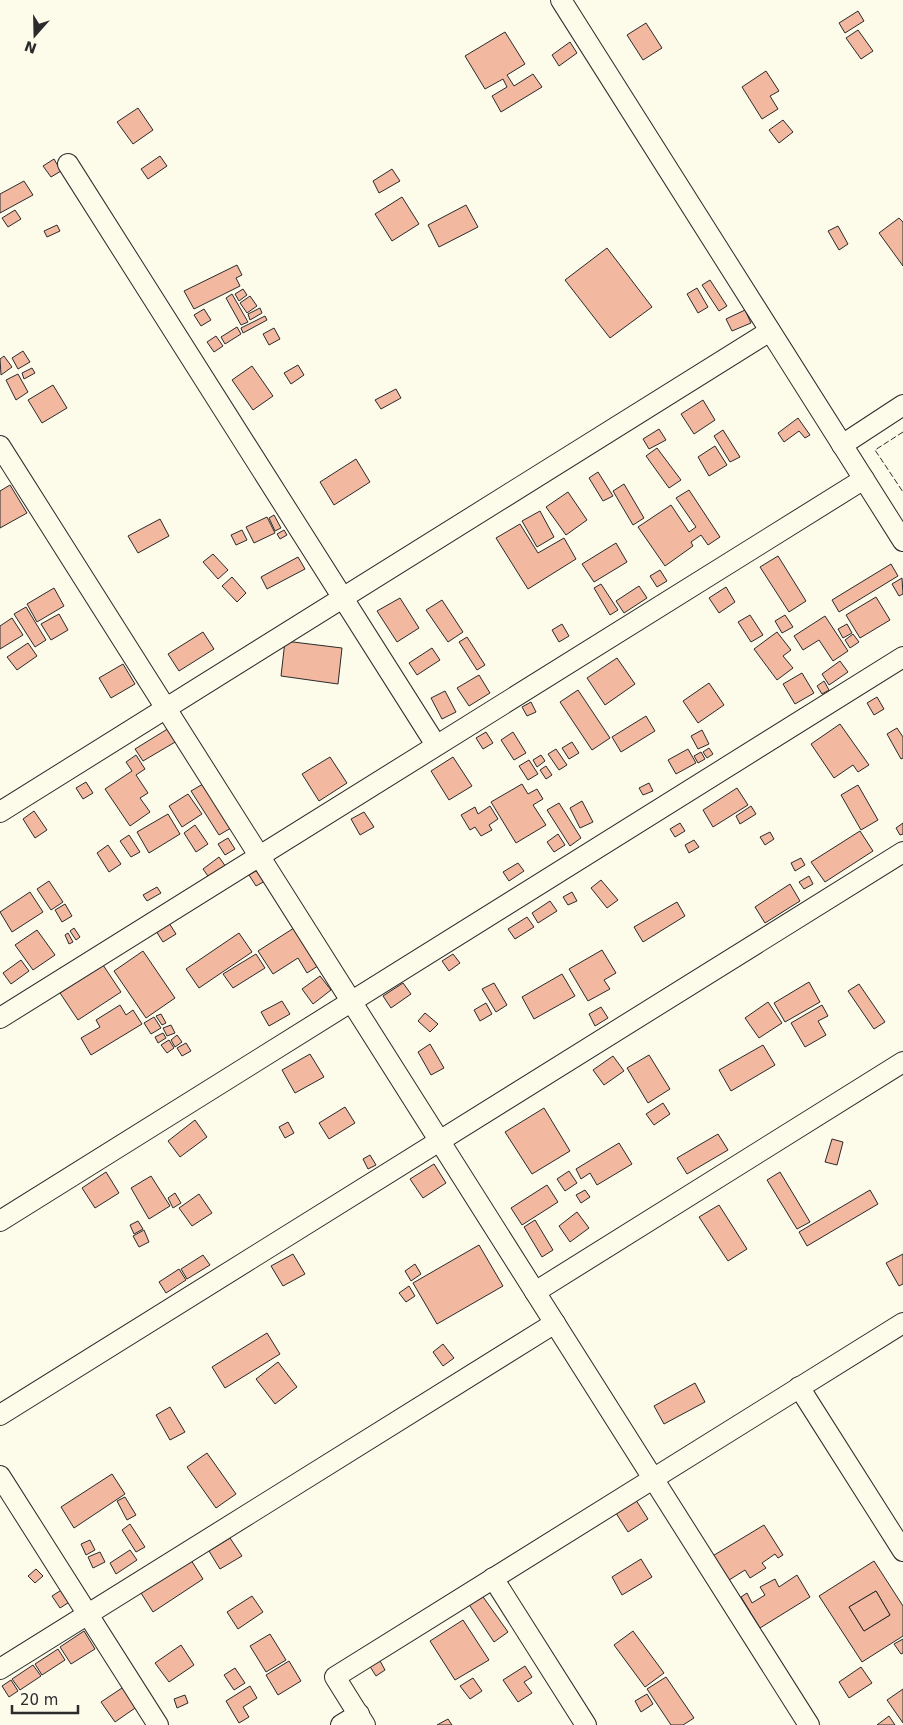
<svg xmlns="http://www.w3.org/2000/svg" width="903" height="1725" viewBox="0 0 903 1725" font-family="'DejaVu Sans',sans-serif">
<style>
.building{fill:#f2b8a0;stroke:#2b2b2b;fill-rule:evenodd}
.lines{fill:none;stroke-linecap:round;stroke-linejoin:round}
.minor-casing{stroke:#2b2b2b;stroke-width:22}
.minor{stroke:#fdfbea;stroke-width:20}
.fence{stroke:#2b2b2b;stroke-width:1;stroke-dasharray:6 2.5;stroke-linecap:butt}
</style>
<rect width="100%" height="100%" fill="#fdfbea"/>
<g class="building">
<polygon points="858,11 864,21 845,33 839,23"/>
<polygon points="646,23 662,48 643,60 627,35"/>
<polygon points="858,30 873,51 861,59 846,38"/>
<polygon points="505,32 525,64 507,75 514,86 533,74 542,87 501,112 492,96 507,87 503,79 485,89 465,56"/>
<polygon points="570,42 577,53 559,66 552,55"/>
<polygon points="766,71 779,91 770,96 778,109 762,119 742,87"/>
<polygon points="138,108 153,130 133,144 117,122"/>
<polygon points="783,120 793,132 779,143 769,130"/>
<polygon points="160,156 167,166 148,179 141,169"/>
<polygon points="54,159 61,171 51,177 43,166"/>
<polygon points="392,169 400,181 379,193 373,181"/>
<polygon points="24,181 33,195 0,213 0,194"/>
<polygon points="402,197 419,224 392,241 375,214"/>
<polygon points="466,205 478,227 439,247 428,225"/>
<polygon points="15,210 21,219 8,227 2,218"/>
<polygon points="899,218 903,222 903,266 879,233"/>
<polygon points="57,225 60,231 47,237 44,231"/>
<polygon points="838,226 848,244 839,250 828,231"/>
<polygon points="607,248 652,307 610,338 565,280"/>
<polygon points="237,265 242,275 236,278 240,286 194,309 184,291"/>
<polygon points="710,280 727,306 719,311 702,285"/>
<polygon points="697,288 708,307 698,313 687,294"/>
<polygon points="243,289 247,295 239,301 235,294"/>
<polygon points="232,294 248,322 241,325 226,298"/>
<polygon points="250,296 257,306 247,313 240,303"/>
<polygon points="260,308 262,313 250,320 248,314"/>
<polygon points="204,309 211,320 201,326 194,315"/>
<polygon points="745,310 751,323 732,331 726,319"/>
<polygon points="265,316 267,320 243,333 241,328"/>
<polygon points="237,327 241,334 225,344 221,337"/>
<polygon points="274,328 280,339 269,345 263,334"/>
<polygon points="216,336 223,346 214,352 207,342"/>
<polygon points="23,351 30,362 18,369 12,358"/>
<polygon points="4,356 12,367 1,375 0,359"/>
<polygon points="298,365 304,375 291,384 284,373"/>
<polygon points="252,366 273,396 253,410 232,380"/>
<polygon points="32,368 35,373 24,379 22,373"/>
<polygon points="18,374 28,392 16,400 6,380"/>
<polygon points="53,385 67,408 42,423 28,400"/>
<polygon points="396,389 401,398 381,409 375,400"/>
<polygon points="703,400 715,420 694,434 681,414"/>
<polygon points="798,418 810,435 805,438 799,431 784,442 778,433"/>
<polygon points="659,429 666,440 649,449 643,439"/>
<polygon points="723,430 740,457 730,462 714,436"/>
<polygon points="715,446 727,465 709,476 698,457"/>
<polygon points="657,448 681,480 669,488 646,456"/>
<polygon points="356,459 370,482 334,505 320,482"/>
<polygon points="598,472 613,496 603,501 589,478"/>
<polygon points="624,484 644,518 633,525 613,491"/>
<polygon points="10,485 27,513 0,528 0,491"/>
<polygon points="689,490 720,537 708,545 701,535 691,542 693,546 665,566 638,527 671,505 689,532 696,527 676,498"/>
<polygon points="568,492 587,520 566,535 546,507"/>
<polygon points="540,511 554,537 537,547 522,521"/>
<polygon points="274,515 281,528 275,531 269,518"/>
<polygon points="267,517 275,533 254,543 246,527"/>
<polygon points="160,519 169,536 138,553 128,536"/>
<polygon points="520,524 538,553 564,538 576,559 528,589 496,538"/>
<polygon points="242,530 247,540 236,545 231,535"/>
<polygon points="284,530 287,535 280,539 277,534"/>
<polygon points="616,543 627,562 594,582 582,564"/>
<polygon points="213,554 228,570 218,579 203,562"/>
<polygon points="778,556 806,601 789,612 760,567"/>
<polygon points="298,557 305,569 267,589 261,577"/>
<polygon points="891,564 898,576 839,612 832,600"/>
<polygon points="660,570 667,581 657,587 650,576"/>
<polygon points="232,577 246,593 237,602 222,586"/>
<polygon points="902,578 903,594 899,596 892,584"/>
<polygon points="601,584 618,610 610,615 594,588"/>
<polygon points="639,586 647,598 624,613 616,601"/>
<polygon points="726,587 735,602 719,613 709,598"/>
<polygon points="54,588 64,606 37,622 27,604"/>
<polygon points="876,597 890,620 860,638 846,615"/>
<polygon points="400,598 419,628 397,642 377,611"/>
<polygon points="442,600 463,632 448,642 426,610"/>
<polygon points="26,607 46,640 35,647 14,614"/>
<polygon points="59,614 68,630 51,640 41,624"/>
<polygon points="750,615 763,635 751,642 738,622"/>
<polygon points="785,615 793,627 782,633 775,621"/>
<polygon points="825,616 848,651 833,661 819,640 803,650 794,636"/>
<polygon points="12,618 23,635 0,649 0,626"/>
<polygon points="562,624 569,636 559,642 552,630"/>
<polygon points="847,624 852,633 843,638 838,629"/>
<polygon points="203,632 214,649 179,671 168,654"/>
<polygon points="777,632 791,650 783,656 793,668 777,680 754,649"/>
<polygon points="853,634 859,642 850,648 845,640"/>
<polygon points="467,637 485,665 477,670 459,642"/>
<polygon points="285,641 342,648 338,684 281,676"/>
<polygon points="28,643 37,656 17,670 7,657"/>
<polygon points="432,648 440,660 417,675 409,663"/>
<polygon points="617,658 635,684 605,705 587,678"/>
<polygon points="840,661 848,672 829,685 822,674"/>
<polygon points="123,664 135,684 111,698 99,678"/>
<polygon points="802,673 814,693 795,704 783,684"/>
<polygon points="479,675 490,693 469,706 457,688"/>
<polygon points="824,681 829,690 822,694 817,686"/>
<polygon points="709,683 724,705 698,723 683,701"/>
<polygon points="578,690 610,738 592,750 560,702"/>
<polygon points="445,691 456,712 442,719 431,698"/>
<polygon points="877,697 884,709 874,715 867,703"/>
<polygon points="531,702 536,712 527,716 522,707"/>
<polygon points="646,716 655,731 621,752 612,737"/>
<polygon points="840,724 869,765 858,772 853,765 834,778 811,744"/>
<polygon points="174,725 182,738 143,761 135,749"/>
<polygon points="897,728 903,737 903,758 901,759 887,734"/>
<polygon points="702,730 709,744 698,749 691,736"/>
<polygon points="486,732 493,743 483,749 476,738"/>
<polygon points="513,732 526,753 514,760 501,740"/>
<polygon points="572,742 579,753 569,759 562,748"/>
<polygon points="709,748 713,754 707,758 703,752"/>
<polygon points="556,749 567,765 559,770 548,754"/>
<polygon points="688,749 696,763 676,774 668,760"/>
<polygon points="701,752 705,759 698,763 694,756"/>
<polygon points="136,755 145,769 136,775 148,793 140,798 150,812 130,826 105,789 132,771 126,762"/>
<polygon points="541,755 545,761 537,767 533,760"/>
<polygon points="330,757 347,783 319,801 302,774"/>
<polygon points="453,757 472,786 449,800 431,771"/>
<polygon points="529,760 538,774 528,780 519,766"/>
<polygon points="546,766 552,775 546,779 540,770"/>
<polygon points="208,781 236,825 219,835 191,791"/>
<polygon points="86,782 93,793 83,799 76,788"/>
<polygon points="649,783 653,791 643,795 639,788"/>
<polygon points="522,784 528,794 537,789 543,799 533,805 546,825 516,843 491,802"/>
<polygon points="858,785 878,820 861,830 841,795"/>
<polygon points="737,788 748,805 713,827 703,810"/>
<polygon points="188,794 202,814 182,827 169,806"/>
<polygon points="582,801 593,822 580,828 570,808"/>
<polygon points="559,803 581,838 570,846 547,810"/>
<polygon points="490,806 498,819 489,825 492,830 481,836 475,827 470,830 461,815 475,807 478,814"/>
<polygon points="751,806 756,814 740,824 736,816"/>
<polygon points="34,811 47,830 35,838 23,819"/>
<polygon points="364,812 374,827 360,835 351,819"/>
<polygon points="168,814 180,834 149,853 137,832"/>
<polygon points="680,823 685,831 675,837 670,829"/>
<polygon points="903,823 903,834 900,835 896,828"/>
<polygon points="195,825 208,844 196,852 184,833"/>
<polygon points="860,831 873,851 825,882 811,862"/>
<polygon points="770,832 774,839 765,845 760,837"/>
<polygon points="558,834 565,845 554,852 547,842"/>
<polygon points="129,835 140,852 131,857 120,841"/>
<polygon points="228,838 235,849 225,855 218,844"/>
<polygon points="694,840 699,847 689,853 685,845"/>
<polygon points="108,845 121,864 109,872 97,853"/>
<polygon points="219,857 226,867 210,879 203,869"/>
<polygon points="801,858 805,865 795,871 791,863"/>
<polygon points="518,863 524,871 509,881 503,872"/>
<polygon points="259,869 267,880 256,886 249,875"/>
<polygon points="809,876 813,884 804,889 799,882"/>
<polygon points="601,880 618,900 607,908 591,888"/>
<polygon points="49,881 63,902 51,910 37,889"/>
<polygon points="790,884 800,901 765,923 755,907"/>
<polygon points="157,887 161,893 147,901 143,895"/>
<polygon points="30,892 43,912 12,932 0,912"/>
<polygon points="572,892 577,901 568,905 563,897"/>
<polygon points="550,901 557,911 538,923 532,913"/>
<polygon points="677,902 685,916 643,942 634,927"/>
<polygon points="65,904 72,916 62,922 55,910"/>
<polygon points="527,917 534,927 515,939 508,929"/>
<polygon points="169,923 176,934 163,942 156,931"/>
<polygon points="297,926 321,964 307,973 298,958 273,974 258,951"/>
<polygon points="74,928 80,937 76,940 70,931"/>
<polygon points="37,930 55,955 33,970 15,945"/>
<polygon points="68,933 73,942 69,944 65,935"/>
<polygon points="239,933 252,952 199,988 186,969"/>
<polygon points="602,950 616,973 604,980 610,989 588,1001 569,969"/>
<polygon points="143,951 175,998 146,1018 114,971"/>
<polygon points="256,954 265,968 233,988 223,974"/>
<polygon points="453,954 460,963 449,971 442,961"/>
<polygon points="21,960 29,971 11,984 3,973"/>
<polygon points="103,965 121,992 78,1020 60,993"/>
<polygon points="562,974 575,996 534,1019 522,997"/>
<polygon points="320,976 331,990 313,1004 302,989"/>
<polygon points="809,982 820,1002 785,1022 774,1003"/>
<polygon points="403,983 411,994 391,1008 383,996"/>
<polygon points="494,983 507,1005 496,1012 482,989"/>
<polygon points="859,984 885,1022 874,1029 848,991"/>
<polygon points="282,1001 290,1014 269,1026 261,1012"/>
<polygon points="768,1002 782,1023 759,1038 745,1018"/>
<polygon points="486,1003 492,1014 480,1021 474,1010"/>
<polygon points="120,1005 126,1015 133,1010 142,1024 91,1055 81,1038 100,1027 96,1020"/>
<polygon points="822,1005 828,1016 818,1021 826,1035 805,1047 791,1023"/>
<polygon points="601,1007 608,1018 595,1026 589,1014"/>
<polygon points="425,1013 438,1024 430,1032 418,1021"/>
<polygon points="161,1014 166,1023 162,1025 156,1016"/>
<polygon points="154,1017 161,1028 151,1034 144,1023"/>
<polygon points="171,1025 175,1033 167,1036 163,1028"/>
<polygon points="163,1033 166,1038 158,1043 155,1037"/>
<polygon points="177,1035 182,1042 175,1047 171,1040"/>
<polygon points="169,1040 174,1048 167,1053 161,1045"/>
<polygon points="186,1043 191,1051 182,1056 177,1048"/>
<polygon points="430,1044 444,1068 431,1075 418,1052"/>
<polygon points="763,1045 775,1065 731,1091 719,1070"/>
<polygon points="310,1054 324,1077 295,1093 282,1070"/>
<polygon points="649,1055 670,1089 648,1103 627,1068"/>
<polygon points="613,1056 624,1071 604,1085 593,1070"/>
<polygon points="663,1103 670,1114 654,1125 646,1114"/>
<polygon points="345,1107 355,1123 329,1139 319,1123"/>
<polygon points="544,1108 570,1151 532,1174 505,1132"/>
<polygon points="195,1120 207,1137 180,1157 168,1141"/>
<polygon points="288,1122 294,1133 285,1138 279,1127"/>
<polygon points="718,1134 728,1150 687,1174 677,1158"/>
<polygon points="832,1139 843,1142 837,1165 825,1162"/>
<polygon points="619,1143 632,1164 597,1185 590,1173 581,1179 576,1169"/>
<polygon points="370,1155 376,1165 368,1169 363,1159"/>
<polygon points="434,1164 446,1183 423,1198 410,1179"/>
<polygon points="569,1171 577,1183 565,1191 557,1179"/>
<polygon points="106,1172 119,1193 95,1208 82,1188"/>
<polygon points="780,1172 810,1222 797,1229 767,1180"/>
<polygon points="151,1176 170,1206 149,1219 131,1188"/>
<polygon points="547,1185 558,1202 522,1225 511,1208"/>
<polygon points="585,1190 590,1197 581,1203 576,1195"/>
<polygon points="870,1190 878,1204 807,1246 799,1232"/>
<polygon points="175,1193 181,1203 173,1208 168,1198"/>
<polygon points="199,1194 212,1213 192,1226 179,1208"/>
<polygon points="719,1205 747,1249 728,1261 699,1217"/>
<polygon points="577,1212 589,1228 570,1242 559,1226"/>
<polygon points="535,1220 553,1250 542,1257 524,1227"/>
<polygon points="138,1221 143,1229 134,1234 130,1225"/>
<polygon points="144,1230 149,1242 139,1247 133,1236"/>
<polygon points="479,1245 503,1286 437,1324 413,1283"/>
<polygon points="293,1254 305,1274 283,1286 271,1266"/>
<polygon points="903,1254 903,1284 899,1286 886,1263"/>
<polygon points="203,1255 210,1265 187,1279 181,1269"/>
<polygon points="415,1264 421,1274 411,1281 405,1271"/>
<polygon points="179,1269 186,1280 166,1293 159,1282"/>
<polygon points="409,1286 415,1296 406,1302 399,1293"/>
<polygon points="267,1333 280,1354 225,1388 212,1367"/>
<polygon points="443,1344 454,1358 443,1366 433,1352"/>
<polygon points="278,1362 297,1387 275,1404 256,1379"/>
<polygon points="695,1383 705,1402 664,1424 654,1406"/>
<polygon points="170,1407 185,1432 170,1440 156,1415"/>
<polygon points="207,1453 236,1494 216,1508 187,1467"/>
<polygon points="112,1474 125,1494 74,1528 61,1507"/>
<polygon points="125,1497 136,1515 127,1520 117,1501"/>
<polygon points="634,1497 648,1519 628,1532 614,1510"/>
<polygon points="130,1524 145,1547 136,1552 122,1530"/>
<polygon points="764,1525 783,1555 778,1558 775,1554 762,1563 766,1568 750,1578 745,1570 726,1582 711,1557"/>
<polygon points="230,1538 242,1556 220,1569 209,1551"/>
<polygon points="90,1540 95,1550 86,1555 81,1544"/>
<polygon points="130,1550 137,1560 116,1574 110,1563"/>
<polygon points="100,1552 105,1562 93,1568 88,1557"/>
<polygon points="641,1559 652,1577 622,1595 612,1577"/>
<polygon points="191,1560 203,1579 153,1612 141,1593"/>
<path d="M874 1561 903 1606V1636L862 1662 819 1596ZM876 1591 890 1615 864 1631 849 1607Z"/>
<polygon points="36,1569 43,1576 35,1583 28,1576"/>
<polygon points="797,1575 810,1597 760,1628 741,1597 747,1593 752,1603 765,1595 760,1587 775,1579 779,1587"/>
<polygon points="63,1589 71,1601 60,1608 52,1596"/>
<polygon points="876,1591 890,1615 864,1631 849,1607"/>
<polygon points="481,1594 508,1632 494,1642 468,1603"/>
<polygon points="252,1596 263,1612 238,1629 227,1612"/>
<polygon points="463,1620 489,1660 455,1680 430,1641"/>
<polygon points="84,1631 95,1649 71,1664 60,1647"/>
<polygon points="633,1631 664,1673 645,1687 614,1645"/>
<polygon points="270,1634 286,1660 266,1672 250,1646"/>
<polygon points="903,1639 903,1653 901,1654 894,1644"/>
<polygon points="181,1645 194,1665 169,1682 155,1663"/>
<polygon points="58,1649 65,1660 42,1675 35,1664"/>
<polygon points="379,1659 385,1670 376,1676 369,1665"/>
<polygon points="289,1661 301,1681 278,1695 266,1675"/>
<polygon points="33,1665 41,1676 20,1690 12,1679"/>
<polygon points="525,1666 532,1677 524,1682 532,1693 518,1702 503,1680"/>
<polygon points="861,1667 872,1683 849,1698 839,1682"/>
<polygon points="235,1668 245,1683 234,1690 224,1675"/>
<polygon points="666,1677 694,1718 683,1725 671,1725 647,1689"/>
<polygon points="473,1678 482,1691 470,1699 460,1686"/>
<polygon points="11,1680 18,1691 9,1697 2,1686"/>
<polygon points="125,1686 138,1706 115,1722 101,1702"/>
<polygon points="250,1686 257,1698 243,1707 249,1717 239,1723 226,1701"/>
<polygon points="903,1689 903,1723 887,1700"/>
<polygon points="647,1694 653,1704 641,1712 635,1701"/>
<polygon points="185,1695 188,1703 177,1708 174,1699"/>
<polygon points="889,1716 895,1725 877,1725"/>
<polygon points="448,1719 452,1725 437,1725"/>
</g>
<g class="lines">
<defs>
<g id="minor">
<polyline points="561,0 903,541"/>
<polyline points="68,164 436,745"/>
<polyline points="842,445 903,405"/>
<polyline points="0,446 809,1725"/>
<polyline points="0,812 770,331"/>
<polyline points="0,1018 864,479"/>
<polyline points="0,1221 903,657"/>
<polyline points="535,1292 903,1062"/>
<polyline points="799,1387 903,1551"/>
<polyline points="0,1415 903,852"/>
<polyline points="0,1476 158,1725"/>
<polyline points="493,1578 586,1725"/>
<polyline points="0,1669 555,1323"/>
<polyline points="341,1725 359,1714"/>
<polyline points="365,1725 335,1677 903,1323"/>
</g>
</defs>
<use href="#minor" class="minor-casing"/>
<use href="#minor" class="minor"/>
<polyline class="fence" points="903,432 875,450 903,492"/>
</g>
<g transform="translate(35 35) rotate(200)" stroke="#fdfbea" stroke-width="4" paint-order="stroke">
<path d="M0-4L9 19L0 12L-9 19Z" fill="#2b2b2b"/>
<text y="-8" font-size="14" font-weight="bold" text-anchor="middle" fill="#2b2b2b">N</text>
</g>
<path d="M12 1705v8h66v-8" fill="none" stroke="#2b2b2b" stroke-width="2.5"/>
<text x="20" y="1705" font-size="15" fill="#2b2b2b" stroke="#fdfbea" stroke-width="4" paint-order="stroke">20 m</text>
</svg>
